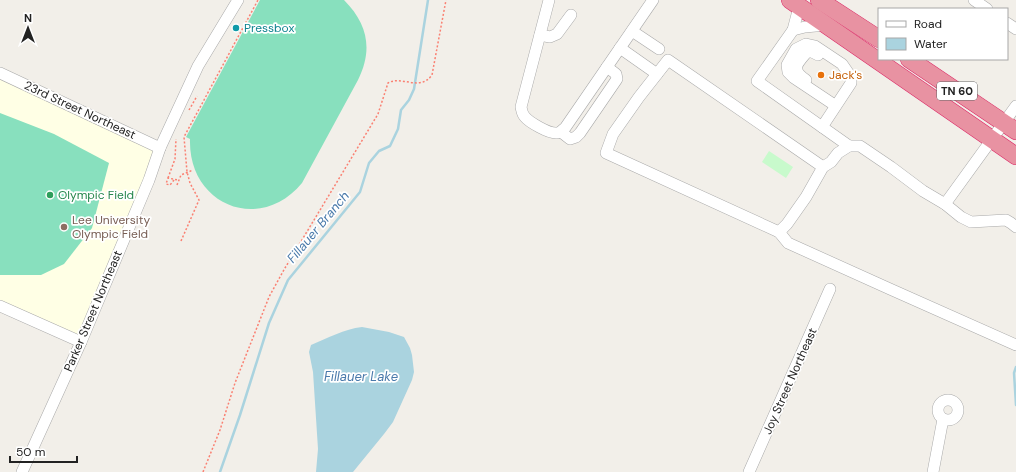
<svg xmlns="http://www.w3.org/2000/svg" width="1016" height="472" viewBox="0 0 1016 472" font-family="'DM Sans',sans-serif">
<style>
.education{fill:#ffffe5}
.park{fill:#c8facc}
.pitch{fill:#88e0be}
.water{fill:#aad3df}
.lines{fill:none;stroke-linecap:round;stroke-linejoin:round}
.stream{stroke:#aad3df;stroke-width:2.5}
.minor-casing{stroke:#a9a9a9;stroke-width:12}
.highway-casing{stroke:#dc2a67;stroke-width:18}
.path{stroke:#fa8072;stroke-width:1.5;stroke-dasharray:2 2;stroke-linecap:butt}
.minor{stroke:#fff;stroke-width:11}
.highway{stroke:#e892a2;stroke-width:17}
.culture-dot{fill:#0f9aa8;stroke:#fff;stroke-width:1.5}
.food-dot{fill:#e8710a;stroke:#fff;stroke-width:1.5}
.leisure-dot{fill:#2e9e5b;stroke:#fff;stroke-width:1.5}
.education-dot{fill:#8d6e63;stroke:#fff;stroke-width:1.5}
.labels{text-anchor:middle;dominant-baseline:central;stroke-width:3.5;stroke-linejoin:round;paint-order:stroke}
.shield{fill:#fff;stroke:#646464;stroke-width:1}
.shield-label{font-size:11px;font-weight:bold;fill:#222}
.culture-label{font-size:12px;fill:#0d838f;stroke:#fff;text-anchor:start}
.food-label{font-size:12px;fill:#c56008;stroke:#fff;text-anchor:start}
.street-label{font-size:12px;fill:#222;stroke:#fff}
.leisure-label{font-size:12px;fill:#27864d;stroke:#fff;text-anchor:start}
.education-label{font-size:12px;fill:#785e54;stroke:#fff;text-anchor:start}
.water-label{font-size:13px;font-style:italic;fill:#4a7aab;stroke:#fff}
</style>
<rect width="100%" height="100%" fill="#f2efe9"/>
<polygon class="education" points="0,73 160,148 81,342 0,306"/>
<polygon class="park" points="769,151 793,167 786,178 762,162"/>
<g class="pitch">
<path d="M260 0H344C368 24 373 50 358 80L302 183C260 234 188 205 190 139L186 137Z"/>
<polygon points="0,113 54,134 109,163 92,228 64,264 41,275 0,275"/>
</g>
<path class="water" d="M362 327 389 332 404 337 410 348 412 355 414 372 412 380 393 422 384 434 353 472H316L318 449 313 372 309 352 311 345C328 338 344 329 362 327Z"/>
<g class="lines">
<g class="stream">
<polyline points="1016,367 1014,373 1016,405"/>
<polyline points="220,472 240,415 269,323 288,280 360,192 369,163 379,151 390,146 398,129 401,110 409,100 414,89 428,0"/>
</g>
<defs>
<g id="minor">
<path d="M549 0 521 107C522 111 522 114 525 117 529 122 549 134 557 133 560 133 562 130 565 128L653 0"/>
<polyline points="974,0 987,9"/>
<polyline points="799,7 793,30 757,81 849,146"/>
<polyline points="1007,23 1016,29"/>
<polyline points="793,30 805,27 826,25"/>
<polyline points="632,31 659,49"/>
<polyline points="540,35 550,37 557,34 571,15"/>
<polyline points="620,48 657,74"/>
<polyline points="0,73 160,148"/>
<path d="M806 80C790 69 797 64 807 52H812L818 55"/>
<polyline points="822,127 851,83 851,77 842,64 815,46 806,44 796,49 787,65 788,72 794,78 836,106"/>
<polyline points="561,132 570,139 576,137 580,133 617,79 616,74 607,67"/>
<polyline points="823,167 668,60 639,97 613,134 606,153 779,232 788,243 890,289 1016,345"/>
<polyline points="945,204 1016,106"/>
<polyline points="779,232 787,224 806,197 823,167 831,162 838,153 849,146 860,146 891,167 923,191 945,204 961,217 971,222 1006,220 1011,223 1016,227"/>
<polyline points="0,306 81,342"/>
<circle cx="948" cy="410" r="10"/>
<polyline points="22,472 81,342 149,180 160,148 198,66 238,0"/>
<polyline points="749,472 830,289"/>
<polyline points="933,472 943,419"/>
</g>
<g id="highway">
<polyline points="790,0 1016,156"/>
<polyline points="819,0 879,39"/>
<polyline points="909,59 1016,131"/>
</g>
</defs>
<use href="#minor" class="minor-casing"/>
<use href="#highway" class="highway-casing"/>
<g class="path">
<polyline points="189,110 197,96"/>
<polyline points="168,178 175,159 176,139"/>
<polyline points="174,180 170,185 166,184 168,178 178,180"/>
<polyline points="177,185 181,175 193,170"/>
<polyline points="181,241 199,200 190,183 187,172 184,137 258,0"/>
<path d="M203 472 220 430 235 383 269 297 285 268 378 114 388 83C402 75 420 92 432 75L446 0"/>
</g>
<use href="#minor" class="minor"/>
<use href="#highway" class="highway"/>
</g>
<circle class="culture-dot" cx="236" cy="28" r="4"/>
<circle class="food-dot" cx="821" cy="75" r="4"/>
<circle class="leisure-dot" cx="50" cy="195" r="4"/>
<circle class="education-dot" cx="64" cy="227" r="4"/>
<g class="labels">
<rect class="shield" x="937" y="82" width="40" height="18" rx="3"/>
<g class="shield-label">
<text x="957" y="91">TN 60</text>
</g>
<g class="culture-label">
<text x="244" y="28">Pressbox</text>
</g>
<g class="food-label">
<text x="829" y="75">Jack's</text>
</g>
<g class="street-label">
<text transform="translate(80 110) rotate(25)">23rd Street Northeast</text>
<text transform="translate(93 311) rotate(-67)">Parker Street Northeast</text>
<text transform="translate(790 381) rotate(-66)">Joy Street Northeast</text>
</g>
<g class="leisure-label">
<text x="58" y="195">Olympic Field</text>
</g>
<g class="education-label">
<text x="72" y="220">Lee University<tspan x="72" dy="14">Olympic Field</tspan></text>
</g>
<g class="water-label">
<text transform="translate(318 227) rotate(-50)">Fillauer Branch</text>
<text x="361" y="376">Fillauer Lake</text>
</g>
</g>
<rect x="878" y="8" width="130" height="52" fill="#ffffff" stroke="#a7a7a7"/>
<rect x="886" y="21" width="20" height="6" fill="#ffffff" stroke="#a7a7a7"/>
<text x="914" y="28" font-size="12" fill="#222222">Road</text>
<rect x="886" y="38" width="20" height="12" fill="#aad3df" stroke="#a7a7a7"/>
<text x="914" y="48" font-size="12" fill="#222222">Water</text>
<g transform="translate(28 28)" stroke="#ffffff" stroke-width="3" paint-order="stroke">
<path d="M0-3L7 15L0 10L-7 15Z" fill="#222222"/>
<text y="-6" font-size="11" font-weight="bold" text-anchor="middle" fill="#222222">N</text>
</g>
<path d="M10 456v6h67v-6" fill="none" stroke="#222222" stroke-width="2"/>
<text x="16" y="456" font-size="12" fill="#222222" stroke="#ffffff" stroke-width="3" paint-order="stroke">50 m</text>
</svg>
